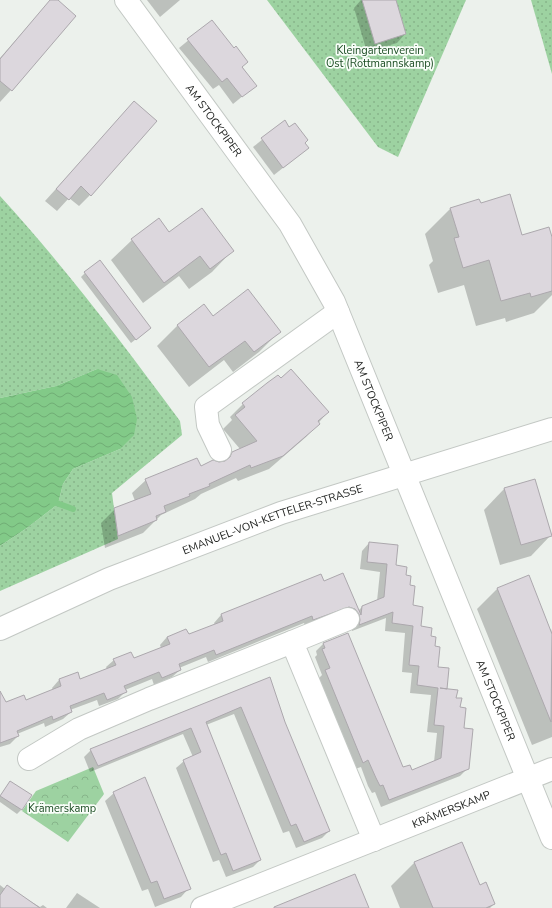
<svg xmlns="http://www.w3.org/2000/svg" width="552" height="908" viewBox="0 0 552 908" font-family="'Nunito Sans',sans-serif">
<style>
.grass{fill:url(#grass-dots)}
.park{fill:url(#park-crowns)}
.water{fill:url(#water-waves)}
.shadow{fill:#0003}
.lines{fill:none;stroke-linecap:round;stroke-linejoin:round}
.stream{stroke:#82ca88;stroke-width:6}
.building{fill:#dcd7dd;stroke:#aca8ad}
.minor-casing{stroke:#c3c8c4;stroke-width:24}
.major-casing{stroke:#c3c8c4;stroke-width:24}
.minor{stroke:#fff;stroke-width:22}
.major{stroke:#fff;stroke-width:22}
.labels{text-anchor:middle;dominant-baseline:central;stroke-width:3.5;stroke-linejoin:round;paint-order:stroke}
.park-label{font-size:11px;fill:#1b4d23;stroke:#f9fef9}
.street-label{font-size:11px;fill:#212321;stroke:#f9fef9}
</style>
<defs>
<pattern id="grass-dots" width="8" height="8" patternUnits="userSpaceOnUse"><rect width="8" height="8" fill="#9dd2a1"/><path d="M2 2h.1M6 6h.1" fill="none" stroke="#87b48a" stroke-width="1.8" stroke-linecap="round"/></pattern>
<pattern id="park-crowns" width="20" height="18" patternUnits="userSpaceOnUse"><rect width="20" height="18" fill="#9dd2a1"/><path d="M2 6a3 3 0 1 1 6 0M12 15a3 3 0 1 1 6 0" fill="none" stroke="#87b48a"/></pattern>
<pattern id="water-waves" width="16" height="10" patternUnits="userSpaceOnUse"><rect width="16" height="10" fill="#82ca88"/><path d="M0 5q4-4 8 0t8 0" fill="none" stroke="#70ad75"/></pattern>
</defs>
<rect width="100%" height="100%" fill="#ecf1ec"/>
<g class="grass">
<polygon points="267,0 466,0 398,157 378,147"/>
<polygon points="531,0 552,0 552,74"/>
<path d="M0 196C65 267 123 344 180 421L182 435 112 493 118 539 0 591V546L27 528 58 504 63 484 73 469 120 449 97 369 56 386 0 398Z"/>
</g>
<polygon class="park" points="93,767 104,794 68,842 22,811 36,791"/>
<polygon class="water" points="97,369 117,375 132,397 137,419 134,435 120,449 73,469 63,484 58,504 27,528 0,546 0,398 56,386"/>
<g class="shadow">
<polygon points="51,0 56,0 11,90 0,102 0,58"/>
<polygon points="147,0 180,0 160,17"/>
<polygon points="361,0 395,0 405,34 397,43 367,52 354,8"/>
<polygon points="212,21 255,86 233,104 219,85 213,89 179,48"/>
<polygon points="134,103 90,195 79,206 69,198 57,211 45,201"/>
<polygon points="284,122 308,148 274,175 253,147"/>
<polygon points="480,204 522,236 552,241 552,295 534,313 506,322 505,318 476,326 464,285 438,293 429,265 433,261 425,234 450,209"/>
<polygon points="169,234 232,251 212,272 189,289 179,276 143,303 111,260 132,240"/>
<polygon points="85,273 150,328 131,343 81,277"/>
<polygon points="204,305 213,317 280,331 259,352 233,372 224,360 189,387 157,346 177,326"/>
<polygon points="281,379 328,412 306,437 269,469 238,481 236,478 201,494 195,499 161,515 143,533 105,548 101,523 115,509 135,501 132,493 146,480 223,463 233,453 240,449 223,429 232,420 230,417 243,404"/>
<polygon points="535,480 551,535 531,556 500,565 484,510 504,489"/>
<polygon points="369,543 404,576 409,586 412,606 420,627 429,637 437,667 446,688 455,699 459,708 468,768 460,776 381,807 375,792 372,793 368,786 361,767 355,769 318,679 322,675 315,657 317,655 316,651 323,644 403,769 412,771 434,762 437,733 427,732 431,695 410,693 412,673 402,672 405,633 385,631 386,618 352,631 352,622 306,627 304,623 208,662 206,657 179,668 180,670 172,677 154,685 152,679 125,690 126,691 118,699 99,706 97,700 70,710 71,712 63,719 45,727 44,723 17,734 18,736 10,744 0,747 0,750 0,710 53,690 52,688 59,680 80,680 107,669 106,667 114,660 133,659 161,648 160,645 167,637 188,636 215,625 214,623 221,615 324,582 358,611 362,607 377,601 380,572 360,569 362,551"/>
<polygon points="498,588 549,630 551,629 552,633 552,737 532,745 477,609"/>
<polygon points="269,678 284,722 329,831 322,838 296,848 289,831 283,833 234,714 206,725 260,860 253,867 226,877 219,860 213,862 176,768 184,761 193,757 183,734 90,772 84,757 91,750"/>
<polygon points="10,782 21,810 17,814 0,802 0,796"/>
<polygon points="114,793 189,888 181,897 155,907 148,889 142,891 105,801"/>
<polygon points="415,862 479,886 494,904 490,908 400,908 391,886"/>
<polygon points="0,885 5,889 7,887 40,907 43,905 47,908 0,908"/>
<polygon points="77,893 100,908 66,908"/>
</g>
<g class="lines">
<polyline class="stream" points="51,501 73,509"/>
</g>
<g class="building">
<polygon points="50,0 58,0 76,16 12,91 0,81 0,59"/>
<polygon points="362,0 396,0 406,34 375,44"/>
<polygon points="212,20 234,48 236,46 248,62 242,67 257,86 242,97 227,78 222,82 187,39"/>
<polygon points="134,101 157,121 91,196 81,186 69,200 56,189"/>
<polygon points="285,120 289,127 295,123 308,140 305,143 309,148 283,168 261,138"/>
<polygon points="510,194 522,235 549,227 552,237 552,291 531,297 530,293 501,301 489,260 463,268 454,238 459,237 450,208 479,199 481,203"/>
<polygon points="202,208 234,251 210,269 200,256 164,283 131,239 159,218 169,232"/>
<polygon points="100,260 151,328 136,340 84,272"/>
<polygon points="248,289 281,332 254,352 245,341 209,367 177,325 204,304 213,316"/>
<polygon points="291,369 329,412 318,421 320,424 283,456 251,468 250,465 209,484 210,486 189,494 190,496 164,506 166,512 156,516 157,520 118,536 114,508 151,494 145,479 197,458 201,466 213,460 219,462 225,461 230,457 232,452 257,441 235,415 245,407 242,403 267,383 278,375 281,378"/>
<polygon points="535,479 552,536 521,545 504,488"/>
<polygon points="369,542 398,545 396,565 407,567 406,575 411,576 410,585 415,586 413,605 423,607 421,626 432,628 431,636 436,637 435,646 440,647 438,667 449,668 447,689 440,688 458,690 456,698 462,698 460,707 466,708 464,728 473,729 469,769 389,800 383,785 380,786 376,778 368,760 363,763 325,670 330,668 322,649 325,648 323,643 348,633 403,767 410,765 412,770 441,758 444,726 434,725 438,688 417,685 419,666 409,665 413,626 392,623 393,612 359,625 360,620 359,614 355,609 349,607 313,620 312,616 216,655 214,650 179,664 181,670 162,678 159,672 124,686 127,692 107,700 104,693 70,706 72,712 53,720 52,716 17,731 19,736 0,743 0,691 6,702 24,695 26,700 61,686 59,679 78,672 80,679 116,665 113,659 131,652 134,658 170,644 167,637 186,629 189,634 223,621 221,614 321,574 324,581 343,573 361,615 362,606 384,597 387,564 367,562"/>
<polygon points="529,575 552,634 551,722 497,588"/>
<polygon points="270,677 285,722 330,831 304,842 296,824 291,826 241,707 206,722 261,860 233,871 226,853 221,855 183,760 201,752 191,728 98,766 90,749"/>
<polygon points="145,777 191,889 164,899 157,881 151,883 113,792"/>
<polygon points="10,781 32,795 22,810 0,796"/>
<polygon points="462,842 480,885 486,882 495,904 486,908 433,908 414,862"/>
<polygon points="355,874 369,908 274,908 274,907"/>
<polygon points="7,885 40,908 0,908 0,895"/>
</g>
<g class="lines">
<defs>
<g id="minor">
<path id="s1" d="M126 0 290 224 334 302 552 838"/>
<polyline points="220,450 208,425 206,407 338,312"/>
<polyline points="348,619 292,642 374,840"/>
<polyline points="29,759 79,729 149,699 292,642"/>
<path id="s2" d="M202 908 552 769"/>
</g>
<g id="major">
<path id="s3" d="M0 629 109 579 281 513 552 429"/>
</g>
</defs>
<use href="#minor" class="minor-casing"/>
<use href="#major" class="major-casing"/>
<use href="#minor" class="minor"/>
<use href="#major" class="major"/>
</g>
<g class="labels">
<g class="park-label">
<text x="380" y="50">Kleingartenverein<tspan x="380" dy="13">Ost (Rottmannskamp)</tspan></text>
<text x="62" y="808">Krämerskamp</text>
</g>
<g class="street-label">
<text stroke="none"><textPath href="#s1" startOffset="149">AM STOCKPIPER</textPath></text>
<text stroke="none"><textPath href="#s1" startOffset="473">AM STOCKPIPER</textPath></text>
<text stroke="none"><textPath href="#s3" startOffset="294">EMANUEL-VON-KETTELER-STRASSE</textPath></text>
<text stroke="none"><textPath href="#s1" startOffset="797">AM STOCKPIPER</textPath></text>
<text stroke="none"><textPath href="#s2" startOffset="268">KRÄMERSKAMP</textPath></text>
</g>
</g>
</svg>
